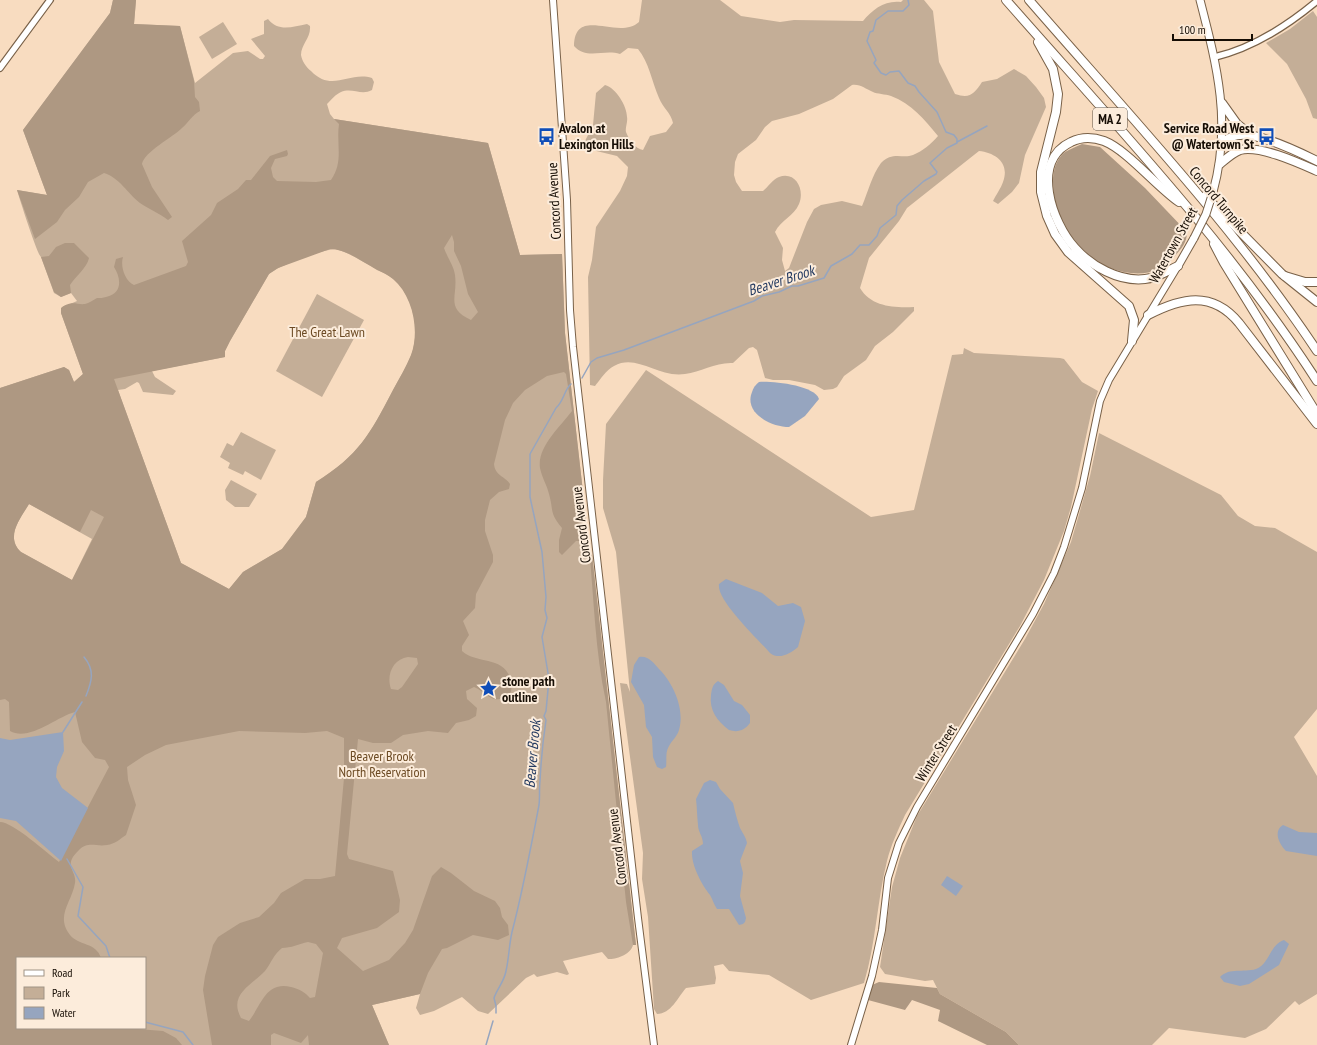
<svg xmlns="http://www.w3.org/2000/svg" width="1317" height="1045" viewBox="0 0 1317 1045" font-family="'PT Sans Narrow',sans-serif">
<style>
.green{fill:#c4ae97;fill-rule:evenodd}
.forest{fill:#ae9882;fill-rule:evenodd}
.water{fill:#96a5bf}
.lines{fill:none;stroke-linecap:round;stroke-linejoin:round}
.stream{stroke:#96a5bf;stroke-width:1.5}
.tertiary-casing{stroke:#796148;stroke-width:8}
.secondary-casing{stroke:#796148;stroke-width:8}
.primary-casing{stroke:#796148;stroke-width:9}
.motorway-casing{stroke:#796148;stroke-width:10}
.tertiary{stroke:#fff;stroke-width:5.5}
.secondary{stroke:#fff;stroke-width:6}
.primary{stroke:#fff;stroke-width:7}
.motorway{stroke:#fff;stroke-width:8}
.primary-bridge-casing{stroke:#796148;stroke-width:9;stroke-linecap:butt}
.primary-bridge{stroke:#fff;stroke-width:7}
.labels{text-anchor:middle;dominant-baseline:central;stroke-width:4;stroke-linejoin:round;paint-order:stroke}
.shield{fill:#fcecdb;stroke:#5b5044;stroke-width:1}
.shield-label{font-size:13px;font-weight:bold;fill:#160d04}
.poi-label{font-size:14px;font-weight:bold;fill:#160d04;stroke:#fcecdb;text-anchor:start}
.street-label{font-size:14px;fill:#160d04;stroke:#fcecdb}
.park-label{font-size:14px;fill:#6c4a23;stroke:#fcecdb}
.water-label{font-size:15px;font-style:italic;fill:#263c62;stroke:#fcecdb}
</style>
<rect width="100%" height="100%" fill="#f8dcc0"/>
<g class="green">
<path d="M113 0H136L134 24 180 26 195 83 233 53 248 51 260 59H263L265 56 251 39 264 34V21L268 19C278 32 292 27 307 24L310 26C311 38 301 44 301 55 302 61 306 67 311 71 332 93 349 71 372 78L374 82 372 90C361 96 352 87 341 92 336 94 331 100 327 104L330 114 334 119 488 143 520 255 562 254 565 333 590 554 592 555 636 945H633C631 954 616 960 608 959L602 952 563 961 569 974 567 975 557 972 537 977 534 974 526 978 488 1014 478 1011 462 997 434 1011 420 1015 416 1008 420 994 372 1005 389 1045H0V388L64 367 69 370 74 382 83 374 61 313 63 307 77 301 71 293 61 297 54 293 41 257C37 254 20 200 17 190L47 195 23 130 110 13ZM335 249C348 252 359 260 371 266 377 270 386 273 392 278 413 294 420 329 412 353 407 367 398 380 391 394 369 436 358 456 316 482L306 517 282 549 243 572 229 589 181 563 118 390 125 389 137 382 139 383 143 392 173 395 176 391 155 377 152 371 225 357V351L230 341 269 274C280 265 321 250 335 249ZM29 504 92 539 72 580 21 552C5 537 20 519 29 504ZM17 958H145V1028H17Z"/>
<path d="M642 0H720L741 16 780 22 794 20 863 21C873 9 885 0 901 2L903 0H924L933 11 939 62 955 94C970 99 974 94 982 82L997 79 1014 69 1026 76 1036 87 1044 98 1046 107 1025 155 1019 183 1012 192 998 204 993 201C996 195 1001 188 1003 182 1010 163 996 153 979 151L907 208 899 221 869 258 860 288C871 307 895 308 914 307V311L893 332 875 346 866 360 844 376 837 387 833 389 824 390 815 385 789 380H773L765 378 757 350 753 347 749 348 733 363C716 362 701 372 685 374 657 378 637 353 614 366 606 370 600 380 595 386L590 385 588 277 592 260 596 227 620 191 627 176 628 167 617 156 588 149 584 143 593 125 596 93 605 85C616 88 627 106 627 117 628 122 625 128 626 132 629 140 636 149 643 150L650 136 666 132 673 123C671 113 663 108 659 98 652 82 649 62 638 49L628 48 620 54C604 49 586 60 574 46 575 5 618 41 639 22ZM852 85C861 84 865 89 873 92 877 94 885 94 891 96 912 104 924 119 938 136 931 144 923 151 913 155 903 159 892 151 881 163 872 175 868 192 862 206L842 201 821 205 814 209 807 222 789 268 785 271 782 260 783 248 775 232C781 220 794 216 799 204 805 190 796 171 779 177 773 179 768 187 763 191H742L736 182 734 175 735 162 738 154 756 140 765 127 772 121 799 114 833 99Z"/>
<polygon points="1313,11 1317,17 1317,119 1313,118 1306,99 1287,64 1266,43 1290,29"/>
<polygon points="223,22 237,44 212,59 199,37"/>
<polygon points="317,294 364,320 322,397 276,371"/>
<path d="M964 348 974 353 1060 358 1064 359 1082 382 1098 391 1092 409 1071 507 1064 531 1044 580 1020 626 905 815C898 830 891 845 887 861 877 901 876 943 864 983L811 1000 769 975 729 971 723 964 714 966 716 978 715 984 686 988C678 997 671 1014 657 1014L654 1009 648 917 642 879 643 853 620 683 627 684 630 692 616 552 603 508V480L606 424 646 370 871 517 914 510 952 355 963 354Z"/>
<polygon points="241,432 276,450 261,480 245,471 243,475 228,468 230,463 220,457 227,443 233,446"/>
<polygon points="1099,433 1221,495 1238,516 1255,526 1275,528 1317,552 1317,709 1294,737 1317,776 1317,994 1299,1005 1295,1001 1266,1029 1245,1038 1169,1028 1152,1045 1019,1045 1006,1032 940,994 933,980 925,981 885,974 880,967 892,887 900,858 917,816 1025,639 1044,604 1071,542 1090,476"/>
<polygon points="231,480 257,494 249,507 235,507 226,500 225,490"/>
</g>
<g class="forest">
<path d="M113 0H136L134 24 180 26 194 81 195 97 199 102 200 111C193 114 188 123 182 128 173 137 144 152 142 164L152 187 172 217 168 220C159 213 149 209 140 203 127 193 120 178 104 173L88 182 79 197 65 210 57 222 35 239 17 190 47 195 23 130 110 13Z"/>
<path d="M334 119 488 143 520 255 562 254 565 333 590 554 592 555 636 945H633L626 902 606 702C595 651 594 599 589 547L580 541H576L562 555 559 552V540L562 528C549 512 554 512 549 494 547 485 542 478 540 468 537 447 560 427 572 411L566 374 564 372 547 376 525 390 513 403 505 420 494 464C495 476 505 476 510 484L509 489 499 492 490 500 485 520V531L493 555V562L476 594 475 608 463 621 469 635 462 646V651C476 664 502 656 510 677 511 682 512 687 511 692 493 708 490 694 474 687L466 691 467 699 477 708 476 716 469 720 456 723 448 733 428 731 403 735 391 743H373L358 739 347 854 349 859 393 871 400 900 399 912 377 928 342 938 337 948 363 971 389 960 405 943 413 930 432 876 441 867 451 873 474 891 495 901 500 908 502 917 508 925 509 935 498 940 473 935 447 948 442 949 428 973 420 994 372 1005 389 1045H309L308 1035 301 1043 274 1033 271 1035V1045H212L203 990 205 976 213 945 218 937 240 923 259 917 274 903 281 893 305 879H320L335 876 344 778V738L327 731 305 733 239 731 166 745 145 755 127 767 128 780 136 805 126 835C120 839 115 844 107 845 96 847 88 841 79 850 62 866 77 870 75 883 72 902 55 916 70 935 79 946 96 942 101 958H17V1028H125L163 1031 176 1038 182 1045H0V822C13 822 47 853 59 862L109 767 105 760 95 758 82 742 75 712C56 717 29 742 10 731L9 702 5 699 0 700V388L64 367 69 370 74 382 83 374 61 313V308C72 300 76 305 85 304 89 303 93 300 97 298 100 298 103 298 106 297 123 293 121 278 114 267L116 259 123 257C120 266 125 281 134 285L186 266 188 262 182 241 211 215 217 203 238 189 246 180H251L270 156 287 150 288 154 287 156 275 159 271 168 273 177 277 181 316 182 331 180C344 161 336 145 339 124ZM452 235 454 242V251L461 266 468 294 478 312 471 320C445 308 458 297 455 275 454 266 447 257 444 248ZM330 249C346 249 363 262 377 270 382 272 388 275 393 279 413 296 420 331 411 355 406 367 399 379 393 390 370 434 359 455 316 482L306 517 282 549 243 572 229 589 181 563 114 379 225 357V351L230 341 269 274 278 268ZM29 504 80 532 91 510 104 517 72 580 21 552C5 537 20 519 29 504ZM408 657 417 658 418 664 402 687 398 690 391 689C386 675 393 659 408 657ZM308 942 316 944 323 953 315 997 310 998C305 992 299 989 291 987 266 981 262 1004 249 1021L241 1018C228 994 252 985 265 971 271 963 274 954 282 948 291 948 299 944 308 942Z"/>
<path d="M1082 144 1100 147 1145 188 1187 232C1187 243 1181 249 1174 257 1151 287 1101 271 1079 248 1062 230 1053 206 1053 182 1053 171 1056 159 1065 152 1070 149 1076 147 1082 144Z"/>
<path d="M65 243H74L89 258C87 268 75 277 70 285L71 293 61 297 54 292 41 257 49 256 56 247Z"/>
<polygon points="879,982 937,988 940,994 1006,1032 1019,1045 987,1045 938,1021 940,1010 912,1000 905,1010 868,1000 872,985"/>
</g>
<g class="water">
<path d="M759 382C772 381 814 385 819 399L805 416 789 427C773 427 746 415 751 395 753 389 754 386 759 382Z"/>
<path d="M726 579 762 593 778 606 793 603 801 607 805 621 798 647C790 654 779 660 770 653 759 640 716 600 719 584Z"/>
<path d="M639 657C648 655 654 663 659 669 674 684 685 710 679 730 677 737 672 740 669 746 665 752 667 760 666 767L662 769 657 767 653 757 652 737 646 727 644 705 631 682 634 665Z"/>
<path d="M718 681 724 685 734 701 742 705 750 715V723C745 730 738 733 729 730 717 721 709 710 711 695 712 689 712 685 718 681Z"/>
<polygon points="63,732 64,751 57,767 56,777 62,788 88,808 61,861 16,821 0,818 0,738 10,740"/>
<path d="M710 780 716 782 720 789 733 803C735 811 737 820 740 828 743 834 746 837 747 843L740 861 743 873 740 896 746 918 745 922 743 924 739 925 729 909H717C714 905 713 900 710 895 702 885 691 865 692 851L703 844C703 836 698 832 698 825 697 816 697 808 696 799L704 783Z"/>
<path d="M1283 825 1299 832 1317 833V856L1286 851C1279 844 1273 831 1283 825Z"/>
<polygon points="947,876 963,886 956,896 941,885"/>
<path d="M1284 940 1289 944 1279 965 1249 984 1240 986 1224 982 1220 977C1230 967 1243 973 1256 969 1269 965 1270 944 1284 940Z"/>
</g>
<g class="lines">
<g class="stream">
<polyline points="957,142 987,126"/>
<polyline points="582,378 591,362 597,358 624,350 754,301 762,296 779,292 792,286 798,286 824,278 831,266 852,254 860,245 869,245 877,236 880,228 896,215 897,206 902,200 924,181 936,174 937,172 930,163 947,148 957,143 957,139 954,135 946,132 937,112 919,92 915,86 908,83 899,71 890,72 886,75 881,73 874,63 876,60 867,41 870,32 873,31 876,20 888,11 903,11 909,5 908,0"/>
<path d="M84 657C95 670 92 681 86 696"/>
<polyline points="63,732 82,702"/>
<polyline points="67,859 83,887 78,916 106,946 110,958"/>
<path d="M496 1013V1006L494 998C497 989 504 982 506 971 509 958 509 945 512 932 523 890 531 847 539 805 540 797 539 789 540 781 541 761 543 740 546 720L544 716 546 711 549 679 542 637 547 618 545 610 546 597 542 552 530 497V454L556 408C564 401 564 390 571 384"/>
<polyline points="145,1022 183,1032 193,1045"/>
<polyline points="486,1045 493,1021"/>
</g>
<defs>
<g id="tertiary">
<path d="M1215 57C1253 48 1287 26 1317 1"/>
<polyline points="0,68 50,0"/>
</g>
<g id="secondary">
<polyline points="553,0 567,200 570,310 573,347 638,918 654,1045"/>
<polyline points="851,1045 872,976 882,930 888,878 899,843 917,807 1033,614 1054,573 1064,547 1082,488 1100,401 1109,380 1178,266"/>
</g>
<g id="primary">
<path d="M1200 0C1217 66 1232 123 1213 192"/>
<polyline points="1178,266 1194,238"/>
</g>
<g id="motorway">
<path d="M1006 0C1114 123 1228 243 1317 381"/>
<path d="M1029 0C1128 114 1233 225 1317 351"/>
<polyline points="1038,42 1053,69 1058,94 1056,112 1041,172 1041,192 1047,216 1055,234 1068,252 1129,306 1134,320 1132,341"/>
<polyline points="1222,103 1237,124 1251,135"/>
<path d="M1222 142C1228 139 1233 135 1240 135 1259 133 1299 152 1317 161"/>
<path d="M1220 164C1226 159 1232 153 1240 150 1260 145 1299 163 1317 171"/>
<polyline points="1205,196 1282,274 1317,302"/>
<polyline points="1214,244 1224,263 1317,414"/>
<path d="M1178 266C1167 271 1157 278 1145 279 1119 282 1091 266 1075 248 1052 223 1030 161 1071 142 1081 137 1093 137 1104 141 1127 150 1156 186 1179 202"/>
<polyline points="1285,276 1305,282 1317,282"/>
<path d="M1148 315C1181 298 1212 290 1239 323L1317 424"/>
</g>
</defs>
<use href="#tertiary" class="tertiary-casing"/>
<use href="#secondary" class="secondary-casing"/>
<use href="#primary" class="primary-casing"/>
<use href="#motorway" class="motorway-casing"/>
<use href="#tertiary" class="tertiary"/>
<use href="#secondary" class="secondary"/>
<use href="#primary" class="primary"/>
<use href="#motorway" class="motorway"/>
<defs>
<polyline id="primary-bridge" points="1194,238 1206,214 1213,192"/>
</defs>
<use href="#primary-bridge" class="primary-bridge-casing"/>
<use href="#primary-bridge" class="primary-bridge"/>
</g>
<defs>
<symbol id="bus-bare" viewBox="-9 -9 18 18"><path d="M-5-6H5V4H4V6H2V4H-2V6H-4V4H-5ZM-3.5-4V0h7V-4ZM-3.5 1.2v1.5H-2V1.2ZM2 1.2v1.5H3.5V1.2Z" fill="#0f4db8" stroke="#fcecdb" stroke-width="2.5" paint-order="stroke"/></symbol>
<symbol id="sight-bare" viewBox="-9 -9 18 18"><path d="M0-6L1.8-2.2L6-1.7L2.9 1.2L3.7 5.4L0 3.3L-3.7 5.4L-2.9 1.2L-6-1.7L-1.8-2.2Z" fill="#0f4db8" stroke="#fcecdb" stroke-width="2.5" paint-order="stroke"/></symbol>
</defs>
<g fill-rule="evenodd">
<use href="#bus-bare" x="534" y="124" width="25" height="25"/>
<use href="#bus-bare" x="1254" y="124" width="25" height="25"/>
<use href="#sight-bare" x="476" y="676" width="25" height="25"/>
</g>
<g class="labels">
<rect class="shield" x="1093" y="108" width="34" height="22" rx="3"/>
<g class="shield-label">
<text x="1110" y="119">MA 2</text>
</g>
<g class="poi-label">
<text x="559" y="128">Avalon at<tspan x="559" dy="16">Lexington Hills</tspan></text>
<text x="1254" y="128" text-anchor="end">Service Road West<tspan x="1254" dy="16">@ Watertown St</tspan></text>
<text x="502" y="681">stone path<tspan x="502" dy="16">outline</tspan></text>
</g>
<g class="street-label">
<text transform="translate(1219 200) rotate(50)">Concord Turnpike</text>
<text transform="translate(554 201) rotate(-93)">Concord Avenue</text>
<text transform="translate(1173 245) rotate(-61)">Watertown Street</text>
<text transform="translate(581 525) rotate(-97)">Concord Avenue</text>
<text transform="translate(936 753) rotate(-58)">Winter Street</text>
<text transform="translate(617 847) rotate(-97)">Concord Avenue</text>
</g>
<g class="park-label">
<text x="327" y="332">The Great Lawn</text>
<text x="382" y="756">Beaver Brook<tspan x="382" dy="16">North Reservation</tspan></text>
</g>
<g class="water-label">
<text transform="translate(781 280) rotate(-18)">Beaver Brook</text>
<text transform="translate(532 754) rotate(-85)">Beaver Brook</text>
</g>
</g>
<rect x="16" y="957" width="130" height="72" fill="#fcecdb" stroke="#a09385"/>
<rect x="24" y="970" width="20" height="6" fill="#ffffff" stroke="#a09385"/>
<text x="52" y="977" font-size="12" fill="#160d04">Road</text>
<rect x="24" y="987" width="20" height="12" fill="#c4ae97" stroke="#a09385"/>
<text x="52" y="997" font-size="12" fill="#160d04">Park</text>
<rect x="24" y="1007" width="20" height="12" fill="#96a5bf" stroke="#a09385"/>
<text x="52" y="1017" font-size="12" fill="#160d04">Water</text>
<path d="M1173 34v6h79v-6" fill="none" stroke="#160d04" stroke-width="2"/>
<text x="1179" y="34" font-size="12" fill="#160d04" stroke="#fcecdb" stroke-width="3" paint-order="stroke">100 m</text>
</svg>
